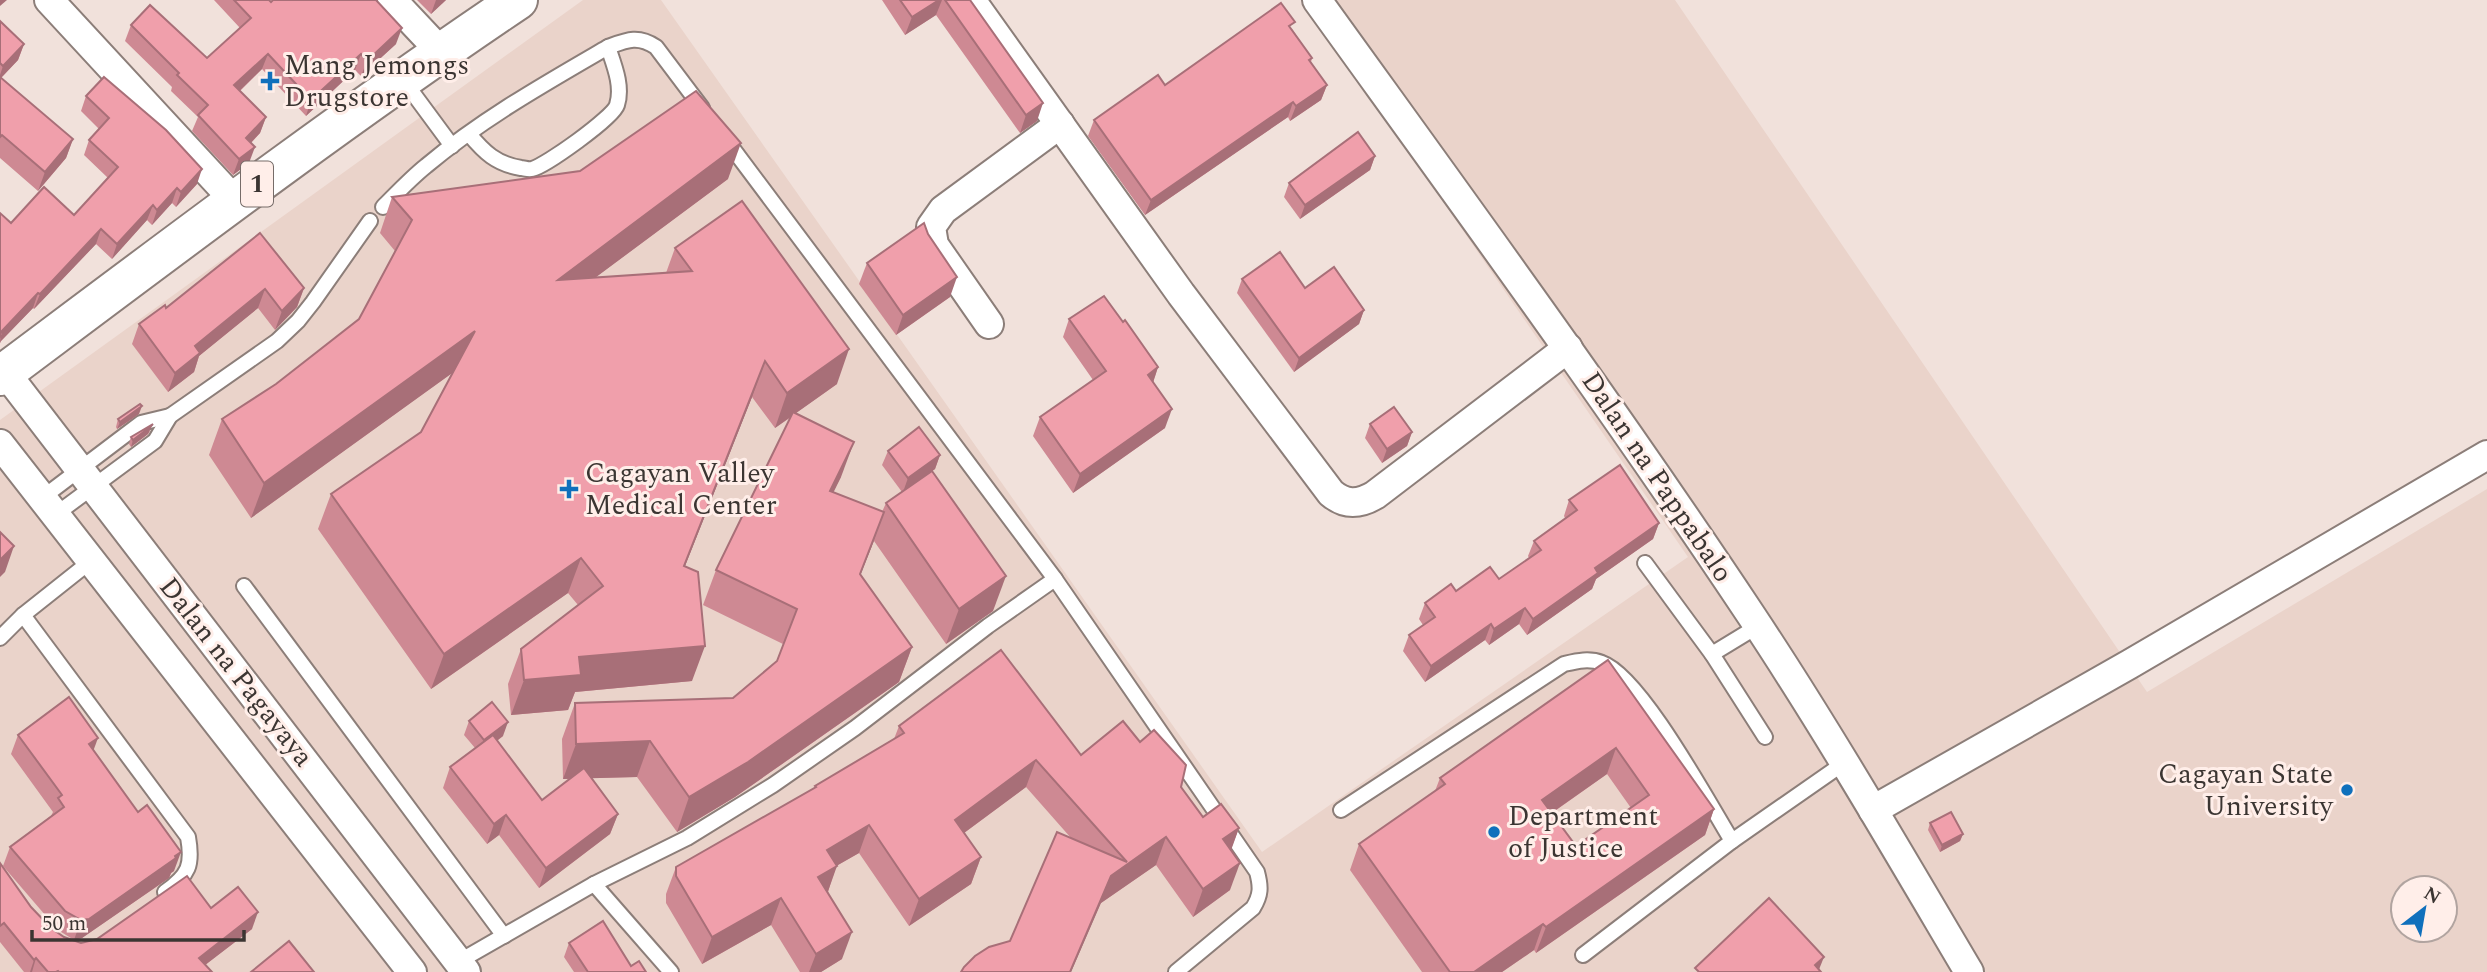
<svg xmlns="http://www.w3.org/2000/svg" width="2487" height="972" viewBox="0 0 2487 972" font-family="Spectral,serif">
<style>
.built{fill:#ead3ca;fill-rule:evenodd}
.lines{fill:none;stroke-linecap:round;stroke-linejoin:round}
.service-casing{stroke:#8c7e79;stroke-width:18}
.minor-casing{stroke:#8c7e79;stroke-width:32}
.trunk-casing{stroke:#8c7e79;stroke-width:42}
.service{stroke:#fff;stroke-width:14}
.minor{stroke:#fff;stroke-width:28}
.trunk{stroke:#fff;stroke-width:38}
.wall{fill:#ce8993;fill-rule:evenodd}
.shaded-wall{fill:#a86f78}
.building{fill:#f09fab;stroke:#a86f78;stroke-width:2;fill-rule:evenodd}
.poi-dot{fill:#1070bc;stroke:#ffeee9;stroke-width:2.5}
.labels{text-anchor:middle;dominant-baseline:central;stroke-width:6;stroke-linejoin:round;paint-order:stroke}
.shield{fill:#ffeee9;stroke:#766c69;stroke-width:2}
.shield-label{font-size:26px;font-weight:bold;fill:#3b3532}
.poi-label{font-size:28px;fill:#3b3532;stroke:#ffeee9;text-anchor:start}
.street-label{font-size:28px;fill:#3b3532;stroke:#ffeee9}
</style>
<rect width="100%" height="100%" fill="#f1e1db"/>
<path class="built" d="M583 0H661L1262 852 1688 557 1304 0H1675L2147 692 2487 489V972H0V420ZM2403 888H2445V930H2403Z"/>
<g class="lines">
<defs>
<g id="service">
<path d="M608 47C627 40 638 35 656 47L702 108"/>
<polyline points="404,81 452,146"/>
<path d="M727 141 1055 579 1257 872C1261 887 1261 895 1253 908L1176 972"/>
<path d="M383 207C397 193 411 178 426 166 482 119 546 83 608 47 614 65 623 86 617 105 613 118 545 166 532 169 528 170 524 168 521 168 496 164 484 152 469 134"/>
<polyline points="42,498 141,423 170,416"/>
<polyline points="55,515 155,441 170,416 277,341 298,321 313,302 370,221"/>
<polyline points="1645,563 1712,654 1765,737"/>
<polyline points="244,586 504,936"/>
<path d="M23 615 188 837C193 865 189 875 165 892"/>
<polyline points="0,638 23,615 91,561"/>
<polyline points="1712,654 1758,626"/>
<path d="M1341 810 1564 664C1577 661 1589 658 1602 663 1640 676 1708 802 1732 841L1583 955"/>
<polyline points="1732,841 1844,763"/>
<polyline points="594,884 671,972"/>
<polyline points="458,962 594,884 687,838 773,785 855,728 988,626 1055,579"/>
</g>
<g id="minor">
<polyline points="49,0 234,200"/>
<polyline points="392,0 441,52"/>
<path d="M971 0 1181 294 1331 493C1345 505 1358 505 1375 495L1568 348"/>
<path d="M1317 0C1464 204 1612 406 1751 615 1828 731 1898 852 1969 972"/>
<polyline points="989,324 934,245 931,227 943,210 1060,124"/>
<polyline points="5,372 466,972"/>
<polyline points="0,444 412,972"/>
<polyline points="1873,810 2130,664 2487,455"/>
</g>
<path id="trunk" d="M0 376C171 248 341 119 518 0"/>
</defs>
<use href="#service" class="service-casing"/>
<use href="#minor" class="minor-casing"/>
<use href="#trunk" class="trunk-casing"/>
<use href="#service" class="service"/>
<use href="#minor" class="minor"/>
<use href="#trunk" class="trunk"/>
</g>
<g class="wall">
<polygon points="214,0 269,0 271,2 396,44 361,76 355,70 306,116 262,69 240,91 266,117 260,133 251,143 249,163 233,175 192,131 198,117 171,91 172,87 125,41 131,25 207,58 240,28"/>
<polygon points="417,0 446,0 431,14"/>
<polygon points="882,0 970,0 1037,121 1020,133 936,15 905,35"/>
<polygon points="0,21 24,44 18,60 1,78 73,139 66,158 38,191 0,158"/>
<polygon points="1292,29 1312,58 1311,62 1327,85 1321,100 1290,121 1288,117 1145,215 1088,136 1094,120 1165,85"/>
<polygon points="86,96 197,184 176,207 172,203 152,225 147,220 112,259 96,244 34,309 33,308 1,341 0,343 0,213 11,223 74,215 108,178 84,155 89,140 99,129 81,111"/>
<polygon points="1375,156 1370,170 1300,219 1284,197 1289,183"/>
<polygon points="728,179 596,277 666,273 675,248 837,384 796,413 841,477 833,492 882,512 886,503 902,492 882,465 888,451 940,455 935,469 928,474 993,611 946,644 874,541 860,575 912,647 899,682 735,797 677,832 637,777 591,778 618,814 610,834 539,888 499,835 487,844 443,788 450,767 475,748 464,735 469,721 503,736 497,741 542,800 570,779 563,779 562,739 575,703 733,698 777,661 783,644 703,605 716,570 791,417 775,428 752,397 685,566 692,681 575,692 568,710 511,715 508,684 521,649 578,605 568,593 431,689 318,529 331,494 421,432 452,373 251,518 209,455 222,419 276,384 359,319 395,251 380,233 392,197"/>
<polygon points="260,233 304,288 297,307 275,330 258,308 199,356 194,372 168,392 132,344 139,324 166,308"/>
<polygon points="867,263 950,297 896,335 859,284"/>
<polygon points="1242,279 1305,288 1364,310 1359,324 1294,372 1237,293"/>
<polygon points="1069,319 1123,322 1158,367 1153,382 1165,428 1073,493 1033,436 1040,417 1093,380 1063,337"/>
<polygon points="139,414 117,429 116,427 118,419"/>
<polygon points="1370,424 1412,432 1407,446 1382,463 1365,438"/>
<polygon points="150,431 148,434 131,447 129,444 131,437"/>
<polygon points="1569,500 1659,523 1653,539 1596,579 1592,589 1527,635 1519,624 1489,645 1485,640 1425,682 1403,651 1409,635 1423,625 1419,619 1425,603 1456,591 1499,579 1529,558 1528,556 1534,541 1565,518 1564,516"/>
<path d="M1608 660 1714 809 1705 835 1536 953 1534 950 1502 972H1422L1350 870 1359 844 1435 791 1440 778ZM1607 774 1631 808 1576 846 1552 813Z"/>
<polygon points="899,726 1081,755 1140,742 1181,787 1203,817 1239,828 1231,849 1230,890 1193,917 1156,865 1101,903 1010,941 1071,838 1026,787 964,833 981,857 971,884 909,926 859,853 836,866 828,892 842,959 821,972 800,972 771,925 702,964 666,903 666,894 676,867 814,788 815,786 894,739"/>
<polygon points="18,735 94,751 174,871 171,873 169,878 82,938 74,940 58,930 3,866 10,847 51,816 53,812 11,754"/>
<polygon points="1930,823 1963,834 1960,841 1940,852 1928,830"/>
<polygon points="0,863 31,907 51,928 64,937 81,943 211,908 252,929 205,965 211,972 24,972 0,942"/>
<polygon points="569,943 631,966 646,972 574,972 564,957"/>
</g>
<g class="shaded-wall">
<polygon points="0,0 7,0 0,6"/>
<polygon points="436,0 446,0 431,14"/>
<polygon points="939,0 942,0 936,15 905,35 912,17"/>
<polygon points="402,28 396,44 361,76 367,61"/>
<polygon points="24,44 18,60 0,79 0,75 3,66"/>
<polygon points="268,54 262,69 229,101 234,85"/>
<polygon points="361,54 355,70 306,116 311,100"/>
<polygon points="1327,85 1321,100 1290,121 1296,106"/>
<polygon points="1293,102 1288,117 1145,215 1151,200"/>
<polygon points="1043,103 1037,121 1020,133 1026,115"/>
<polygon points="266,117 260,133 240,154 246,138"/>
<polygon points="73,139 66,158 38,191 45,172"/>
<polygon points="741,143 728,179 545,315 558,280"/>
<polygon points="255,147 249,163 233,175 239,159"/>
<polygon points="1375,156 1370,170 1300,219 1305,205"/>
<polygon points="202,169 197,184 176,207 181,192"/>
<polygon points="177,188 172,203 152,225 157,210"/>
<polygon points="153,205 147,220 112,259 117,244"/>
<polygon points="101,229 96,244 34,309 40,294"/>
<polygon points="957,277 950,297 896,335 903,315"/>
<polygon points="304,288 297,307 275,330 282,311"/>
<polygon points="265,289 258,308 199,356 194,372 168,392 175,373 195,346"/>
<polygon points="38,293 33,308 1,341 0,343 1,332"/>
<polygon points="1364,310 1359,324 1294,372 1299,358"/>
<polygon points="475,331 462,366 251,518 264,483"/>
<polygon points="849,349 837,384 775,428 787,393"/>
<polygon points="765,361 752,397 671,601 684,566"/>
<polygon points="1158,367 1152,386 1148,375"/>
<polygon points="142,406 139,414 117,429 120,422"/>
<polygon points="1172,409 1165,428 1073,493 1080,474"/>
<polygon points="153,424 148,434 131,447 133,440"/>
<polygon points="1412,432 1407,446 1382,463 1387,449"/>
<polygon points="854,442 841,477 817,526 830,491"/>
<polygon points="940,455 935,469 903,492 908,478"/>
<polygon points="884,512 871,548 847,609 860,574"/>
<polygon points="1659,523 1653,539 1596,579 1592,589 1527,635 1533,619 1595,568"/>
<polygon points="14,546 5,572 0,577 0,560"/>
<polygon points="581,558 568,593 431,689 444,654"/>
<polygon points="1006,576 993,611 946,644 959,609"/>
<polygon points="1525,608 1519,624 1489,645 1494,629"/>
<polygon points="1491,624 1485,640 1425,682 1431,666"/>
<polygon points="705,646 692,681 575,692 568,710 511,715 524,680 579,657"/>
<polygon points="912,647 899,682 735,797 677,832 689,797"/>
<polygon points="508,722 503,736 479,754 484,740"/>
<polygon points="98,738 91,757 89,744"/>
<polygon points="650,741 637,777 563,779 576,744"/>
<polygon points="1616,748 1607,774 1533,826 1542,800"/>
<polygon points="1036,760 1026,787 945,847 955,820"/>
<polygon points="1714,809 1705,835 1536,953 1546,927"/>
<polygon points="618,814 610,834 539,888 546,868"/>
<polygon points="506,815 499,835 487,844 494,824"/>
<polygon points="869,825 859,853 817,877 827,850"/>
<polygon points="1239,828 1229,856 1223,839"/>
<polygon points="1963,834 1960,841 1940,852 1942,845"/>
<polygon points="1166,837 1156,865 1101,903 1071,972 1069,972 1111,876"/>
<polygon points="181,852 174,871 171,873 169,878 82,938 74,940 81,920"/>
<polygon points="981,857 971,884 909,926 919,899"/>
<polygon points="1240,863 1230,890 1193,917 1203,889"/>
<polygon points="837,866 827,894 818,877"/>
<polygon points="781,898 771,925 702,964 712,937"/>
<polygon points="258,912 252,929 196,972 199,958"/>
<polygon points="1543,924 1534,950 1502,972 1474,972"/>
<polygon points="852,932 842,959 821,972 809,972 816,954"/>
<polygon points="1824,957 1818,972 1815,965"/>
<polygon points="36,958 32,972 30,972 34,960"/>
</g>
<g class="building">
<polygon points="234,0 269,0 271,2 273,0 376,0 402,28 367,61 361,54 311,100 268,54 234,85 266,117 246,138 255,147 239,159 198,115 208,105 177,75 179,73 131,25 150,5 207,58 251,18"/>
<polygon points="900,0 939,0 912,17"/>
<polygon points="945,0 970,0 1043,103 1026,115"/>
<polygon points="1281,3 1295,22 1289,26 1312,58 1309,60 1327,85 1296,106 1293,102 1151,200 1094,120 1158,75 1165,85"/>
<polygon points="0,21 24,44 3,66 0,63"/>
<polygon points="0,77 73,139 45,172 2,135 0,137"/>
<polygon points="104,77 166,130 202,169 181,192 177,188 157,210 153,205 117,244 101,229 40,294 38,293 1,332 3,334 0,337 0,213 11,223 44,187 74,215 118,167 89,140 109,118 86,96"/>
<polygon points="696,91 741,143 558,280 692,271 675,248 742,201 849,349 787,393 765,361 684,566 698,572 705,646 579,657 581,675 524,680 521,649 603,586 581,558 444,654 331,494 421,432 475,331 264,483 222,419 276,384 359,319 412,220 392,197 580,171"/>
<polygon points="1358,132 1375,156 1305,205 1289,183"/>
<polygon points="924,223 928,234 957,277 903,315 867,263"/>
<polygon points="260,233 304,288 282,311 265,289 195,346 200,353 175,373 139,324 165,305 166,308"/>
<polygon points="1280,252 1305,288 1334,267 1364,310 1299,358 1242,279"/>
<polygon points="1104,296 1123,322 1125,320 1158,367 1148,375 1172,409 1080,474 1040,417 1106,371 1069,319"/>
<polygon points="140,404 142,406 120,422 118,419"/>
<polygon points="1394,407 1412,432 1387,449 1370,424"/>
<polygon points="793,412 854,442 830,491 884,512 860,574 912,647 748,762 689,797 650,741 576,744 575,703 733,698 777,661 797,609 716,570"/>
<polygon points="153,424 150,427 133,440 131,437"/>
<polygon points="919,427 940,455 908,478 888,451"/>
<polygon points="1620,465 1659,523 1595,568 1598,573 1533,619 1525,608 1494,629 1491,624 1431,666 1409,635 1435,617 1425,603 1451,584 1456,591 1490,567 1499,579 1541,550 1534,541 1577,510 1569,500"/>
<polygon points="932,471 1006,576 959,609 886,503"/>
<polygon points="0,532 14,546 0,560"/>
<polygon points="1001,650 1081,755 1123,721 1140,742 1154,730 1186,765 1181,787 1203,817 1221,804 1239,828 1223,839 1240,863 1203,889 1166,837 1111,876 1070,972 961,972 964,967 975,956 989,947 1010,941 1057,832 1127,862 1036,760 955,820 981,857 919,899 869,825 827,850 837,866 818,877 852,932 816,954 781,898 712,937 676,876 676,867 816,787 815,786 904,733 899,726"/>
<path d="M1608 660 1714 809 1546 927 1543 924 1474 972H1450L1359 844 1445 784 1440 778ZM1616 748 1649 795 1576 846 1542 800Z"/>
<polygon points="69,697 98,738 89,744 138,812 147,805 181,852 175,856 176,858 89,919 81,920 65,911 10,847 64,807 58,798 62,795 18,735"/>
<polygon points="492,702 508,722 484,740 469,721"/>
<polygon points="493,735 542,800 584,768 618,814 546,868 506,815 494,824 450,767"/>
<polygon points="1951,812 1963,834 1942,845 1930,823"/>
<polygon points="0,863 31,907 51,928 64,937 81,943 97,939 187,876 211,908 238,887 258,912 199,958 212,972 59,972 58,971 56,972 48,972 36,958 34,960 4,923 0,926"/>
<polygon points="1769,898 1824,957 1815,965 1821,972 1699,972 1695,968"/>
<polygon points="603,921 631,966 639,961 646,972 588,972 569,943"/>
<polygon points="289,941 314,972 251,972"/>
</g>
<g class="poi-dot">
<path d="M266.5 70.5h7v7h7v7h-7v7h-7v-7h-7v-7h7z"/>
<path d="M565.5 478.5h7v7h7v7h-7v7h-7v-7h-7v-7h7z"/>
<circle cx="2347" cy="790" r="7"/>
<circle cx="1494" cy="832" r="7"/>
</g>
<g class="labels">
<rect class="shield" x="241" y="161.5" width="32" height="45" rx="5"/>
<g class="shield-label">
<text x="257" y="184">1</text>
</g>
<g class="poi-label">
<text x="284" y="65">Mang Jemongs<tspan x="284" dy="32">Drugstore</tspan></text>
<text x="585" y="473">Cagayan Valley<tspan x="585" dy="32">Medical Center</tspan></text>
<text x="2333" y="774" text-anchor="end">Cagayan State<tspan x="2333" dy="32">University</tspan></text>
<text x="1508" y="816">Department<tspan x="1508" dy="32">of Justice</tspan></text>
</g>
<g class="street-label">
<text transform="translate(1657 477) rotate(56)">Dalan na Pappabalo</text>
<text transform="translate(236 672) rotate(52)">Dalan na Pagayaya</text>
</g>
</g>
<g transform="translate(2424 909) rotate(31)"><circle r="33" fill="#ffeee9" stroke="#b1a4a0" stroke-width="2"/>
<path d="M0-5L12 26L0 18L-12 26Z" fill="#1070bc"/>
<text y="-10" font-size="19" font-weight="bold" text-anchor="middle" fill="#3b3532">N</text>
</g>
<path d="M32 930v10h212v-10" fill="none" stroke="#3b3532" stroke-width="3.5"/>
<text x="42" y="930" font-size="21" fill="#3b3532" stroke="#ffeee9" stroke-width="5" paint-order="stroke">50 m</text>
</svg>
